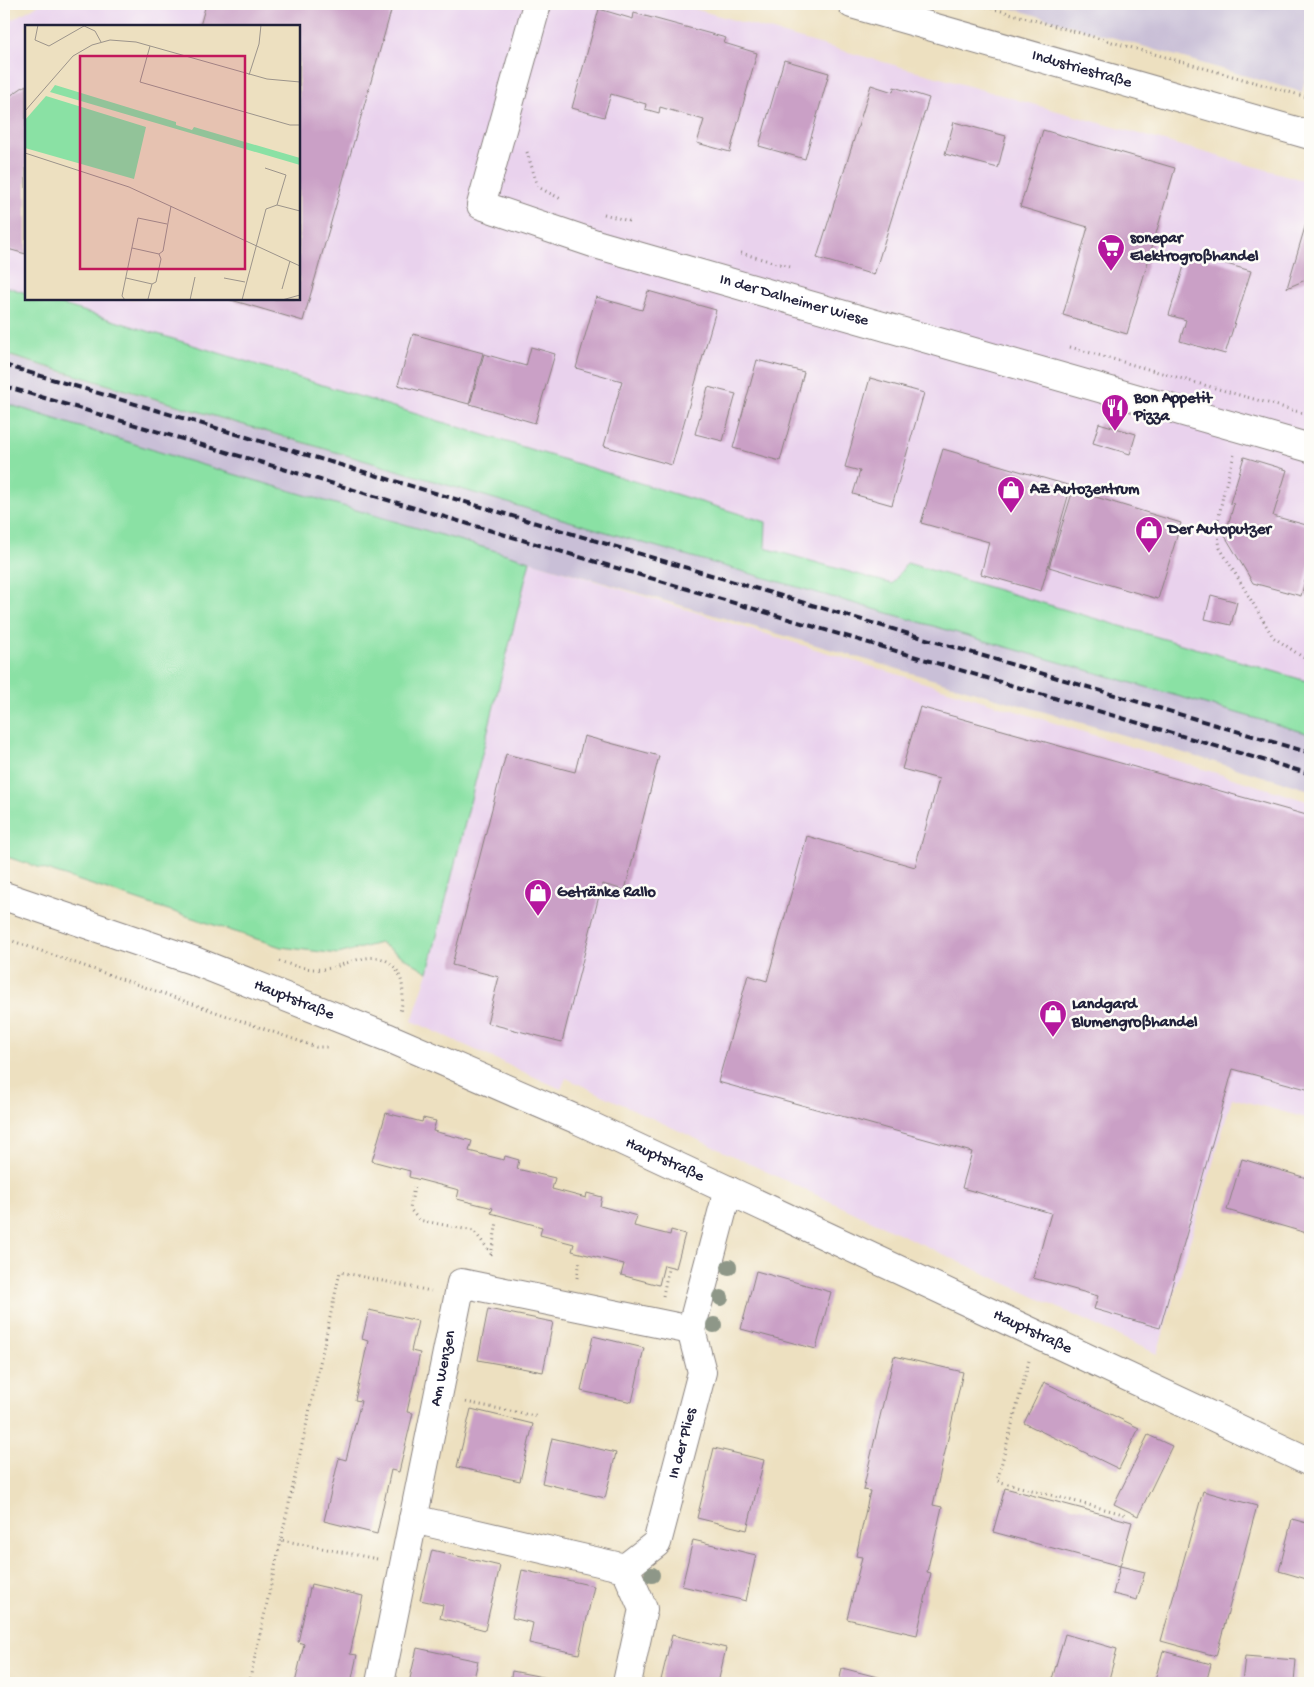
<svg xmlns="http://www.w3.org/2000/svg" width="1314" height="1687" viewBox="0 0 1314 1687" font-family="'Gochi Hand',sans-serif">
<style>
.built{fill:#e9d2ed}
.industrial{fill:#c9bfd7}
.green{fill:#8ae1a4;stroke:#568270}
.building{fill:#caa0c6}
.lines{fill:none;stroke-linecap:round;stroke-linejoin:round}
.street-casing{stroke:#88817e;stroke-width:30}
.secondary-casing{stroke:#88817e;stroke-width:30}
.path{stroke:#88817e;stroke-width:3;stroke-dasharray:1 4;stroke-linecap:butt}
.street{stroke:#fff;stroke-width:28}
.secondary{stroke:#fff;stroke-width:28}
.rail{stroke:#22223b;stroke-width:4;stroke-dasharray:8 4;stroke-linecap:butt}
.tree{fill:#8e9788}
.labels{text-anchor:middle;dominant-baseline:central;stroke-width:5;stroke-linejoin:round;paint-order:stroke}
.street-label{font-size:16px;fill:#22223b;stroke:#fdfcf7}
.poi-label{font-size:16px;font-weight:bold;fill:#22223b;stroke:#fdfcf7;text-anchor:start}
.inset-road{fill:none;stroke:#9c948b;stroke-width:1}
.view{fill:#c2185b;fill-opacity:0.15;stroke:#c2185b;stroke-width:2.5}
.inset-edge{fill:none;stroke:#22223b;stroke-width:2.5}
</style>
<rect width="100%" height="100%" fill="#fdfcf7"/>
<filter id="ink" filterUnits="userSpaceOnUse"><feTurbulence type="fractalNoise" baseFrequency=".02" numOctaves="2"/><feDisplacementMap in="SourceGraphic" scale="10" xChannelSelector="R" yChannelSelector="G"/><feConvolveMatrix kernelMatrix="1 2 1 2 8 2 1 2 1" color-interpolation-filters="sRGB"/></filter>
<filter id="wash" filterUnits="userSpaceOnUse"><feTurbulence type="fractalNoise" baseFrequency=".0096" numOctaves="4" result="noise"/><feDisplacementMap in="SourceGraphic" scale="20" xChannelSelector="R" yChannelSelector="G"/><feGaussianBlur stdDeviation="1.12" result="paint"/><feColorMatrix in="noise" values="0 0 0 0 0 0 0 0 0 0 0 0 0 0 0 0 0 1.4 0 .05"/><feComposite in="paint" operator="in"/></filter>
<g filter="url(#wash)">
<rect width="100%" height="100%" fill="#ede0c0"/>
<g class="built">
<polygon points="40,4 677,4 1310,182 1310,682 907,563 892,584 765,548 766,522 44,299 299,299 299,26 26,26 26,293 4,286 4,24"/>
<polygon points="530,561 1310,802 1310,1119 1232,1098 1157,1354 566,1078 561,1089 412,1021 428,972"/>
</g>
<g class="industrial">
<polygon points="997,4 1310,4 1310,57 1302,92"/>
<polygon points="4,355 640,542 1310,734 1310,790 182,459 4,403"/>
</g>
<g class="green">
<polygon points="4,286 26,293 26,299 44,299 766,522 765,548 892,584 907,563 1310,682 1310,734 640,542 4,354"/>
<polygon points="4,403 182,459 530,561 428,972 380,943 338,954 281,947 4,856"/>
</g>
<g id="blocks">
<g class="building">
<polygon points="206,4 393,4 303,321 228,299 299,299 299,26 200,26"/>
<polygon points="599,9 633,19 634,13 726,38 724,43 757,53 730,152 697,143 704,120 660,107 659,113 645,109 646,104 611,94 604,117 572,108"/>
<polygon points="784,60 829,73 805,159 759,146"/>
<polygon points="26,85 26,254 4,248 4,100"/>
<polygon points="871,85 893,92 894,87 929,98 874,275 817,258"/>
<polygon points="954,122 1006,136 998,168 945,154"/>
<polygon points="1043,130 1175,168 1127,334 1063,315 1088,227 1020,207"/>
<polygon points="1310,210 1310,278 1287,288"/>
<polygon points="1188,253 1251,271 1225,354 1180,341 1186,320 1169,315"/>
<polygon points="648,291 716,310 672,465 604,446 622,381 576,368 596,297 642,310"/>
<polygon points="413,334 483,353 469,404 398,385"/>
<polygon points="531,347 555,354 535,423 470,404 484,354 526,366"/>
<polygon points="757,360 804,372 780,461 733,448"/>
<polygon points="870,378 924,393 892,505 853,494 860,471 845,467"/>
<polygon points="708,387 736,394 723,441 695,434"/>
<polygon points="1099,423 1136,434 1130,454 1093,443"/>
<polygon points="943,449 1071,486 1041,591 981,574 989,542 921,523"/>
<polygon points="1244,457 1287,470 1273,516 1310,526 1310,563 1301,596 1253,583 1225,536 1234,504 1230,503"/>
<polygon points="1073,490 1181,523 1158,599 1049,567"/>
<polygon points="1310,576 1310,596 1304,594"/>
<polygon points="1211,595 1237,602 1231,625 1205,619"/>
<polygon points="920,707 1310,816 1310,1090 1233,1069 1160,1328 1094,1309 1098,1296 1033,1278 1051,1213 962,1188 972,1152 718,1082 748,975 767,981 807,836 915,867 939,779 902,769"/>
<polygon points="584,736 659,756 625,890 602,884 562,1042 487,1023 499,977 452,965 506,754 575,772"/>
<polygon points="386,1113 422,1122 423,1118 436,1121 433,1131 472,1141 469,1151 504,1160 505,1156 519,1160 517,1169 555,1178 552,1189 586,1198 587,1193 602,1197 600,1206 637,1216 634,1226 670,1235 671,1230 685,1234 676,1268 664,1265 659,1285 621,1275 624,1264 572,1251 574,1244 540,1235 542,1227 491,1213 493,1208 457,1199 459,1190 409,1177 410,1171 372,1161"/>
<polygon points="1242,1159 1310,1179 1310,1234 1227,1210"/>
<polygon points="756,1271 831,1292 816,1349 741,1329"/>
<polygon points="488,1309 553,1322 543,1372 478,1360"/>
<polygon points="369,1310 418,1321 411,1351 420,1353 407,1412 413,1413 399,1472 391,1470 377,1534 324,1521 339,1458 346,1460 361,1401 355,1400 368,1341 362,1339"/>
<polygon points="593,1336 644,1348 632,1402 581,1391"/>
<polygon points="894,1356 963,1372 933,1505 942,1507 927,1572 931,1573 917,1635 847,1619 862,1557 856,1556 870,1491 863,1490"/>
<polygon points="1044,1382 1139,1428 1119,1469 1024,1423"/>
<polygon points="471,1409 533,1424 520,1481 457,1467"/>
<polygon points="1148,1435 1172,1446 1138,1516 1114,1504"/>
<polygon points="552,1438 616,1453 605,1498 542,1483"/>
<polygon points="714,1448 764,1460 747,1530 697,1518"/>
<polygon points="1005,1488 1132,1522 1120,1566 993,1532"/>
<polygon points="1203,1491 1257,1506 1216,1656 1161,1641"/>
<polygon points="1292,1519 1310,1524 1310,1580 1279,1571"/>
<polygon points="693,1540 756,1555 746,1601 682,1586"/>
<polygon points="432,1550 500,1566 485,1630 440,1618 443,1605 420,1600"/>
<polygon points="1120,1566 1145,1572 1137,1600 1113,1594"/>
<polygon points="522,1570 594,1586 579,1654 529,1643 533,1623 512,1618"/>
<polygon points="311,1584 363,1596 350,1654 357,1655 351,1683 295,1683 304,1644 298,1642"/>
<polygon points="1065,1634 1117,1649 1108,1683 1068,1683 1052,1679"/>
<polygon points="672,1635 726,1648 718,1683 675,1683 661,1680"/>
<polygon points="417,1648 478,1661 473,1683 409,1683"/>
<polygon points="1163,1651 1211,1664 1206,1683 1154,1683"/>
<polygon points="1245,1656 1296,1660 1294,1683 1242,1683"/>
<polygon points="842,1668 901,1683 839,1683"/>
<polygon points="512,1671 569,1682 569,1683 510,1683"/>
</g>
</g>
</g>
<g filter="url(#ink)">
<use href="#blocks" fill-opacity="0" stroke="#88817e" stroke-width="1"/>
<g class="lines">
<defs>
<g id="street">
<path id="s1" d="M537 4 481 205 599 245 1310 448"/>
<path id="s2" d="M4 896 192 960 389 1038 578 1120 1310 1462"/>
<polyline points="413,1519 625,1568"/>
<path id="s3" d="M380 1683 461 1283 691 1330"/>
<path id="s4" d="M627 1683 643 1609 625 1568 657 1543 702 1372 691 1330 728 1190"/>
</g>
<g id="secondary">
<path id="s5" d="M852 4 1310 135"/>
</g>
</defs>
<use href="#street" class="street-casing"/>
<use href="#secondary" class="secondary-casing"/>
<g class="path">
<polyline points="977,4 1310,98"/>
<polyline points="527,152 538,187 563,200"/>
<polyline points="604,214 632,222"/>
<polyline points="741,253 790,267"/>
<polyline points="1070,347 1310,415"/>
<polyline points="1234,455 1223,495 1217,528 1220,548 1273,637 1310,662"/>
<polyline points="4,938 316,1047 330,1047"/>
<path d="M279 961C294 966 308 970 324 969 337 968 348 961 361 959 397 950 409 983 400 1012"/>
<polyline points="414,1187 410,1209 419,1220 474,1231 491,1253"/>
<polyline points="491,1255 497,1222"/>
<polyline points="577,1278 580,1261"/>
<polyline points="663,1296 668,1270"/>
<polyline points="1029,1361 997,1481 1127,1515"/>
<polyline points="466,1402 539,1417"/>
<polyline points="377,1559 281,1540 340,1272 431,1291"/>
<polyline points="249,1683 281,1540"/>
</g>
<use href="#street" class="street"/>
<use href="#secondary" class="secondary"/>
<g class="rail">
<polyline points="4,365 1310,753"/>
<polyline points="4,386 1310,774"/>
</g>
</g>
<g class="tree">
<circle cx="729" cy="1267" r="8"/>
<circle cx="721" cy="1298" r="8"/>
<circle cx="714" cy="1325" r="8"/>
<circle cx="652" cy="1575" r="8"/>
</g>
</g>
<defs>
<symbol id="supermarket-pin" viewBox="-11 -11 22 30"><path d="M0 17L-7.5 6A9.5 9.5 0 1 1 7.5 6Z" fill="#b5179e" stroke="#fdfcf7"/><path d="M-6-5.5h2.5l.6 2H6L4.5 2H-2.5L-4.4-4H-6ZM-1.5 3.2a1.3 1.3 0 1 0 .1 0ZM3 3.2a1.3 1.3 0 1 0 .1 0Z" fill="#fff"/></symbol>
<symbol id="restaurant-pin" viewBox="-11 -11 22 30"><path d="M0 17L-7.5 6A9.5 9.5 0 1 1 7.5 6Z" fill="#b5179e" stroke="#fdfcf7"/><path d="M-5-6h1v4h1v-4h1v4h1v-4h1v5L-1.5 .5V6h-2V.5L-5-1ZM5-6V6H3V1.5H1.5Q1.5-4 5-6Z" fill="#fff"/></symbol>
<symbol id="shop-pin" viewBox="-11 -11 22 30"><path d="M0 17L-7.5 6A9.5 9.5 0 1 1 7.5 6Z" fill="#b5179e" stroke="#fdfcf7"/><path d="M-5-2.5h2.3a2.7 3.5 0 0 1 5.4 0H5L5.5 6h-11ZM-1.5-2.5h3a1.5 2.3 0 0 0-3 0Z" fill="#fff"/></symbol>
</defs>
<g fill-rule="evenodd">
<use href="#supermarket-pin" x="1095" y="232" width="32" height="43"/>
<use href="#restaurant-pin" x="1099" y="392" width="32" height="43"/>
<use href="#shop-pin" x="995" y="474" width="32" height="43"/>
<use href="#shop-pin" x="1133" y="514" width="32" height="43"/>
<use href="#shop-pin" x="522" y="877" width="32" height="43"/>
<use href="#shop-pin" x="1037" y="998" width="32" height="43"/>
</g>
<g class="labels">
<g class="street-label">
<text stroke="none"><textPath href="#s5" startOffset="239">Industriestraße</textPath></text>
<text stroke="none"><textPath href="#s1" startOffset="536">In der Dalheimer Wiese</textPath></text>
<text stroke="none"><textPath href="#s2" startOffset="308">Hauptstraße</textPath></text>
<text stroke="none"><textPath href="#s2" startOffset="712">Hauptstraße</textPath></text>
<text stroke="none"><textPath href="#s2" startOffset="1118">Hauptstraße</textPath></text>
<text stroke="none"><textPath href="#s3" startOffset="321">Am Wenzen</textPath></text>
<text stroke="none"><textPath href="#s4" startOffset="264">In der Plies</textPath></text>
</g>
<g class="poi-label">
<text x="1130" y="239">sonepar<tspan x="1130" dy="18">Elektrogroßhandel</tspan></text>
<text x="1134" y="399">Bon Appetit<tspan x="1134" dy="18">Pizza</tspan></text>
<text x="1030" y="490">AZ Autozentrum</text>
<text x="1168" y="530">Der Autoputzer</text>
<text x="557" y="893">Getränke Rallo</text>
<text x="1072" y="1005">Landgard<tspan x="1072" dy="18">Blumengroßhandel</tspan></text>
</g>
</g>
<g transform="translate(25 25)">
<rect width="275" height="275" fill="#ede0c0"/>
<path d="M30 60 151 97V100L167 105 169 102 275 133V140L25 67ZM21 71 121 102 109 154 0 123V95Z" fill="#8ae1a4"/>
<path class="inset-road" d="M13 0 10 15 24 21 59 1M57 0 70 6 76 17M125 21 115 57 265 100H275M224 50 234 19 236 0M0 86 48 31 67 20 85 15 111 17 242 54 275 57M0 128 104 162 275 241M240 143 261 150 252 180M107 223 134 229M101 253 127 259M199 253 220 257M257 264 265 236M123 274 127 259 131 257 136 234 134 229 138 226 146 181M100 275 97 271 113 193 142 199M165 275 170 252M217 275 241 184 252 180 275 186M257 275 275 270"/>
<path class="view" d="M55 31H220V244H55Z"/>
<rect width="275" height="275" class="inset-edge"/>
</g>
<rect width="1314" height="1687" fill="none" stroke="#fdfcf7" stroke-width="20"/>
</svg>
